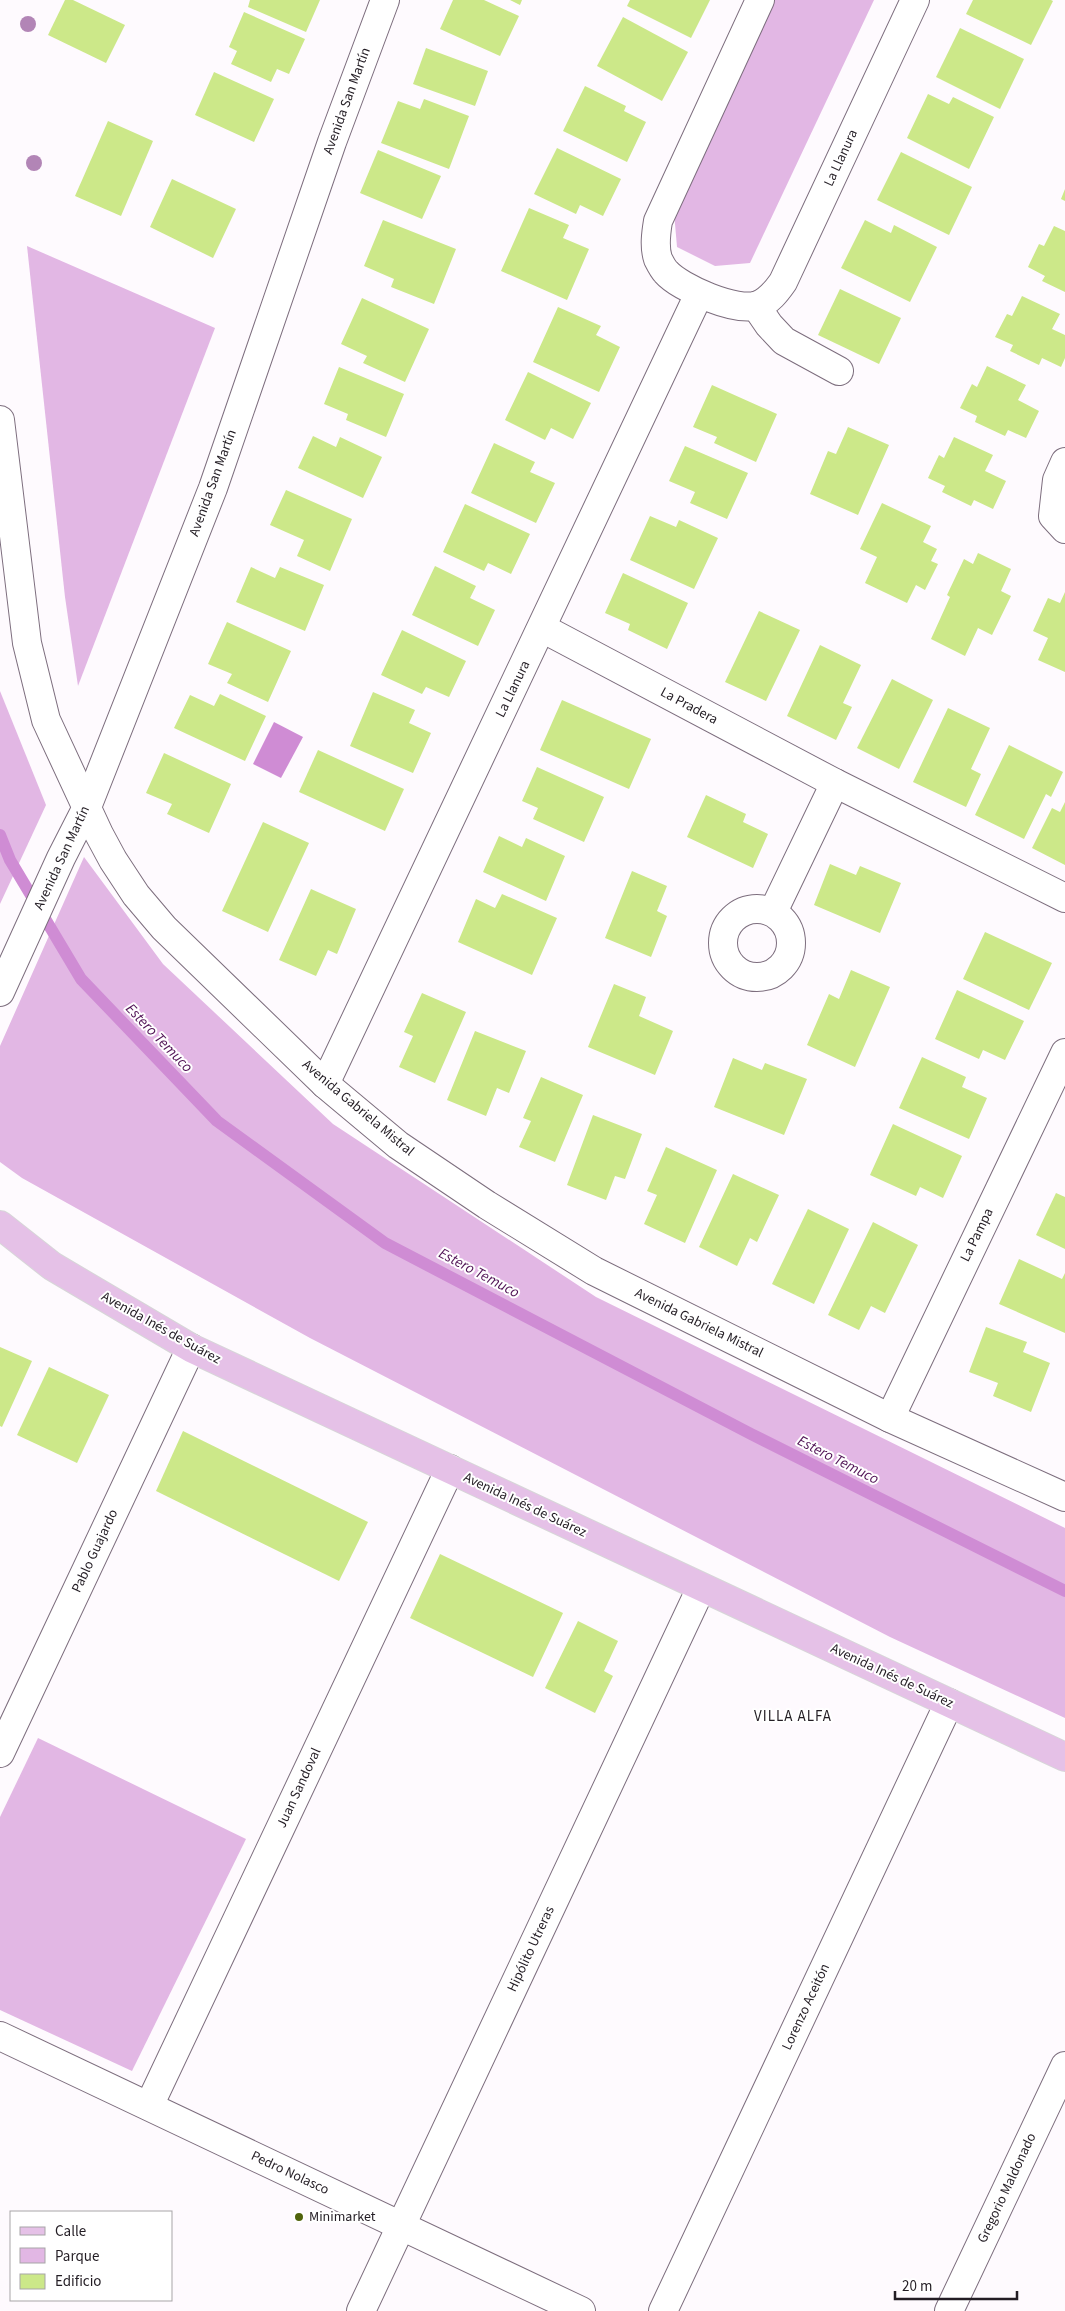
<svg xmlns="http://www.w3.org/2000/svg" width="1065" height="2311" viewBox="0 0 1065 2311" font-family="'Source Sans 3',sans-serif">
<style>
.green{fill:#e2b7e4}
.water{fill:#cf8cd4}
.lines{fill:none;stroke-linecap:round;stroke-linejoin:round}
.stream{stroke:#cf8cd4;stroke-width:12}
.building{fill:#cce889}
.minor-casing{stroke:#7d6e7e;stroke-width:30}
.major-casing{stroke:#d7d6d8;stroke-width:30}
.minor{stroke:#fff;stroke-width:28}
.major{stroke:#e5c1e7;stroke-width:28}
.tree{fill:#b285b6}
.poi-dot{fill:#50630c;stroke:#fff;stroke-width:2}
.labels{text-anchor:middle;dominant-baseline:central;stroke-width:4;stroke-linejoin:round;paint-order:stroke}
.street-label{font-size:14px;fill:#231d24;stroke:#fff}
.poi-label{font-size:14px;fill:#231d24;stroke:#fff;text-anchor:start}
.water-label{font-size:15px;font-style:italic;fill:#501355;stroke:#fff}
.neighbourhood-label{font-size:15px;letter-spacing:1px;fill:#231d24;stroke:#fff}
</style>
<rect width="100%" height="100%" fill="#fefafe"/>
<g class="green">
<polygon points="775,0 874,0 750,263 715,266 677,247 674,212"/>
<polygon points="27,246 215,328 78,686 65,597"/>
<polygon points="0,691 46,805 0,904"/>
<polygon points="84,857 163,964 333,1124 596,1297 1065,1528 1065,1718 890,1637 310,1338 22,1178 0,1162 0,1046"/>
<polygon points="38,1738 246,1839 132,2071 0,2010 0,1817"/>
</g>
<polygon class="water" points="274,722 303,737 281,778 253,764"/>
<g class="lines">
<polyline class="stream" points="0,835 10,860 81,979 217,1121 385,1243 751,1434 1065,1591"/>
</g>
<g class="building">
<polygon points="65,0 73,0 125,25 106,63 48,35"/>
<polygon points="250,0 320,0 306,32 248,7"/>
<polygon points="453,0 484,0 519,16 500,56 440,29"/>
<polygon points="510,0 522,0 520,5"/>
<polygon points="630,0 710,0 691,38 627,6"/>
<polygon points="973,0 1051,0 1053,1 1031,45 966,14"/>
<polygon points="244,12 305,39 289,74 277,69 271,82 231,64 237,51 229,47"/>
<polygon points="623,17 688,52 662,101 597,66"/>
<polygon points="960,28 1024,59 1000,109 936,77"/>
<polygon points="426,48 488,71 475,106 413,84"/>
<polygon points="214,72 274,99 254,142 195,115"/>
<polygon points="585,86 626,106 624,111 646,122 627,162 563,131"/>
<polygon points="928,94 949,104 953,97 994,117 969,169 907,138"/>
<polygon points="424,99 469,116 449,169 381,143 398,101 420,109"/>
<polygon points="108,121 153,141 121,216 75,196"/>
<polygon points="557,148 621,179 603,216 580,205 576,214 534,194"/>
<polygon points="378,150 441,176 422,219 360,193"/>
<polygon points="901,152 972,187 949,235 877,200"/>
<polygon points="172,179 236,209 213,258 150,227"/>
<polygon points="1065,189 1065,201 1061,199"/>
<polygon points="529,208 569,225 563,238 589,249 567,300 501,271"/>
<polygon points="383,220 456,249 434,304 391,287 394,279 364,266"/>
<polygon points="865,220 891,233 894,225 937,247 910,302 841,268"/>
<polygon points="1054,226 1065,231 1065,292 1042,281 1045,276 1028,267 1039,244 1044,246"/>
<polygon points="840,289 901,318 879,364 818,335"/>
<polygon points="1022,296 1060,314 1052,329 1065,335 1065,358 1061,367 1042,358 1039,365 1010,351 1013,345 995,337 1007,314 1012,316"/>
<polygon points="362,298 429,329 405,382 363,363 367,356 341,344"/>
<polygon points="558,307 601,326 596,335 620,347 599,392 533,362"/>
<polygon points="987,366 1026,385 1018,400 1039,411 1026,438 1008,430 1005,436 975,422 977,416 960,408 972,384 977,387"/>
<polygon points="339,367 404,394 386,437 346,420 348,414 324,404"/>
<polygon points="528,372 591,403 573,439 551,428 545,440 505,420"/>
<polygon points="712,385 777,414 756,462 714,443 717,437 693,427"/>
<polygon points="848,427 889,445 858,515 810,494 828,451 836,454"/>
<polygon points="313,436 336,447 340,437 382,457 363,498 298,468"/>
<polygon points="954,437 993,455 985,471 1006,481 993,509 974,500 971,506 942,492 945,486 928,478 939,455 944,458"/>
<polygon points="494,443 535,462 530,472 555,483 536,523 471,493"/>
<polygon points="685,446 748,473 727,519 690,503 695,492 669,481"/>
<polygon points="286,490 352,519 330,571 297,556 304,540 270,525"/>
<polygon points="882,503 931,526 923,542 937,549 931,561 938,564 925,590 916,585 907,603 865,583 877,557 860,549"/>
<polygon points="465,504 530,534 511,574 488,563 484,571 443,552"/>
<polygon points="650,516 676,527 679,520 718,538 694,589 630,560"/>
<polygon points="978,553 1011,569 1001,591 1011,596 992,635 978,628 965,656 931,639 950,597 947,595 964,559 973,564"/>
<polygon points="435,566 476,586 470,598 495,610 478,646 412,615"/>
<polygon points="251,567 275,578 280,567 324,585 305,631 236,602"/>
<polygon points="623,573 688,603 667,649 628,630 630,624 605,613"/>
<polygon points="1065,592 1065,672 1038,660 1048,638 1033,631 1048,598 1060,603"/>
<polygon points="759,611 800,630 766,701 725,682"/>
<polygon points="227,622 291,651 268,702 227,683 232,674 208,664"/>
<polygon points="402,630 466,661 449,697 426,687 422,694 381,675"/>
<polygon points="820,645 861,665 843,703 852,707 836,740 787,716"/>
<polygon points="892,679 933,700 899,769 857,748"/>
<polygon points="373,692 415,710 409,723 431,733 413,773 350,746"/>
<polygon points="220,694 266,716 245,761 174,728 190,695 214,706"/>
<polygon points="562,700 651,739 629,789 540,750"/>
<polygon points="948,708 990,728 971,769 981,774 966,807 913,782"/>
<polygon points="1009,745 1063,772 1051,797 1046,794 1024,839 975,815"/>
<polygon points="318,750 404,789 385,831 299,792"/>
<polygon points="164,753 231,784 209,833 167,814 172,804 146,793"/>
<polygon points="537,767 604,797 584,842 533,819 538,808 522,801"/>
<polygon points="706,795 746,814 743,822 768,834 753,868 687,837"/>
<polygon points="1065,802 1065,865 1032,848 1052,808 1060,812"/>
<polygon points="263,822 309,843 268,932 222,911"/>
<polygon points="499,836 522,847 526,838 565,856 546,901 483,872"/>
<polygon points="830,864 856,875 860,866 901,883 880,933 814,905"/>
<polygon points="632,871 667,886 657,911 667,916 651,957 605,938"/>
<polygon points="311,889 356,909 337,954 328,950 316,976 279,960"/>
<polygon points="502,894 557,918 532,975 458,942 476,899 495,908"/>
<polygon points="985,932 1052,963 1029,1010 963,979"/>
<polygon points="851,970 890,987 855,1067 807,1045 829,994 839,999"/>
<polygon points="614,984 646,997 639,1016 673,1031 655,1075 588,1047"/>
<polygon points="957,990 1024,1021 1005,1060 983,1050 979,1059 935,1039"/>
<polygon points="422,993 466,1012 435,1083 399,1067 413,1036 404,1032"/>
<polygon points="475,1031 526,1051 509,1093 497,1088 486,1116 447,1100"/>
<polygon points="922,1057 966,1077 962,1087 987,1098 969,1139 899,1108"/>
<polygon points="733,1058 762,1070 765,1063 807,1079 784,1135 714,1107"/>
<polygon points="541,1077 583,1095 555,1162 519,1147 531,1121 523,1118"/>
<polygon points="593,1115 642,1134 625,1179 615,1176 606,1200 567,1185"/>
<polygon points="893,1124 962,1156 943,1198 920,1187 916,1196 870,1175"/>
<polygon points="666,1147 717,1170 685,1243 644,1224 657,1195 647,1191"/>
<polygon points="733,1174 779,1195 757,1242 750,1238 737,1266 699,1247"/>
<polygon points="1056,1193 1065,1197 1065,1249 1036,1235"/>
<polygon points="808,1209 849,1229 814,1304 772,1284"/>
<polygon points="873,1222 918,1245 885,1313 871,1306 859,1330 828,1315"/>
<polygon points="1019,1259 1062,1279 1065,1273 1065,1333 999,1304"/>
<polygon points="986,1327 1027,1342 1023,1352 1050,1363 1031,1412 993,1396 998,1383 969,1372"/>
<polygon points="0,1347 32,1361 2,1427 0,1426"/>
<polygon points="49,1367 109,1395 77,1463 17,1435"/>
<polygon points="183,1431 368,1522 339,1581 156,1491"/>
<polygon points="440,1554 563,1613 533,1677 410,1618"/>
<polygon points="578,1621 618,1641 604,1671 613,1676 595,1713 545,1688"/>
</g>
<g class="lines">
<defs>
<g id="minor">
<path d="M760 0 658 221C656 233 654 247 658 259 660 263 663 269 666 272 680 288 737 313 758 305 769 301 776 292 783 282L915 0"/>
<polyline points="756,306 769,325 784,341 839,371"/>
<polyline points="0,420 27,643 46,720 99,834 113,860 136,895 164,928 325,1084 398,1145 487,1205 594,1271 890,1418 1065,1497"/>
<polyline points="1065,462 1057,480 1053,516 1065,529"/>
<polyline points="542,628 835,783 1065,898"/>
<circle cx="757" cy="943" r="34"/>
<polyline points="773,912 835,783"/>
<polyline points="0,992 61,858 87,807 213,488 332,142 385,0"/>
<polyline points="325,1084 699,294"/>
<polyline points="890,1418 1065,1053"/>
<polyline points="0,1753 191,1348"/>
<polyline points="0,2036 581,2311"/>
<polyline points="149,2106 450,1469"/>
<polyline points="361,2311 701,1588"/>
<polyline points="663,2311 949,1703"/>
<polyline points="949,2311 1065,2066"/>
</g>
<polyline id="major" points="0,1225 52,1266 191,1348 1065,1757"/>
</defs>
<use href="#minor" class="minor-casing"/>
<use href="#major" class="major-casing"/>
<use href="#minor" class="minor"/>
<use href="#major" class="major"/>
</g>
<g class="tree">
<circle cx="28" cy="24" r="8"/>
<circle cx="34" cy="163" r="8"/>
</g>
<circle class="poi-dot" cx="299" cy="2217" r="5"/>
<g class="labels">
<g class="street-label">
<text transform="translate(347 101) rotate(-70)">Avenida San Martín</text>
<text transform="translate(841 158) rotate(-65)">La Llanura</text>
<text transform="translate(213 483) rotate(-70)">Avenida San Martín</text>
<text transform="translate(513 689) rotate(-64)">La Llanura</text>
<text transform="translate(689 706) rotate(28)">La Pradera</text>
<text transform="translate(62 858) rotate(-65)">Avenida San Martín</text>
<text transform="translate(358 1108) rotate(40)">Avenida Gabriela Mistral</text>
<text transform="translate(977 1235) rotate(-64)">La Pampa</text>
<text transform="translate(699 1323) rotate(26)">Avenida Gabriela Mistral</text>
<text transform="translate(161 1328) rotate(29)">Avenida Inés de Suárez</text>
<text transform="translate(525 1505) rotate(25)">Avenida Inés de Suárez</text>
<text transform="translate(95 1551) rotate(-65)">Pablo Guajardo</text>
<text transform="translate(892 1676) rotate(25)">Avenida Inés de Suárez</text>
<text transform="translate(299 1788) rotate(-65)">Juan Sandoval</text>
<text transform="translate(531 1949) rotate(-65)">Hipólito Utreras</text>
<text transform="translate(806 2007) rotate(-65)">Lorenzo Aceitón</text>
<text transform="translate(290 2173) rotate(25)">Pedro Nolasco</text>
<text transform="translate(1007 2188) rotate(-65)">Gregorio Maldonado</text>
</g>
<g class="poi-label">
<text x="309" y="2217">Minimarket</text>
</g>
<g class="water-label">
<text transform="translate(159 1038) rotate(46)">Estero Temuco</text>
<text transform="translate(479 1273) rotate(28)">Estero Temuco</text>
<text transform="translate(838 1460) rotate(27)">Estero Temuco</text>
</g>
<g class="neighbourhood-label">
<text x="793" y="1716">VILLA ALFA</text>
</g>
</g>
<rect x="10" y="2211" width="162" height="90" fill="#ffffff" stroke="#a7a5a7"/>
<rect x="20" y="2227" width="25" height="8" fill="#e5c1e7" stroke="#a7a5a7"/>
<text x="55" y="2236" font-size="15" fill="#231d24">Calle</text>
<rect x="20" y="2248" width="25" height="15" fill="#e2b7e4" stroke="#a7a5a7"/>
<text x="55" y="2261" font-size="15" fill="#231d24">Parque</text>
<rect x="20" y="2274" width="25" height="15" fill="#cce889" stroke="#a7a5a7"/>
<text x="55" y="2286" font-size="15" fill="#231d24">Edificio</text>
<path d="M895 2291v8h122v-8" fill="none" stroke="#231d24" stroke-width="2.5"/>
<text x="902" y="2291" font-size="15" fill="#231d24" stroke="#ffffff" stroke-width="4" paint-order="stroke">20 m</text>
</svg>
